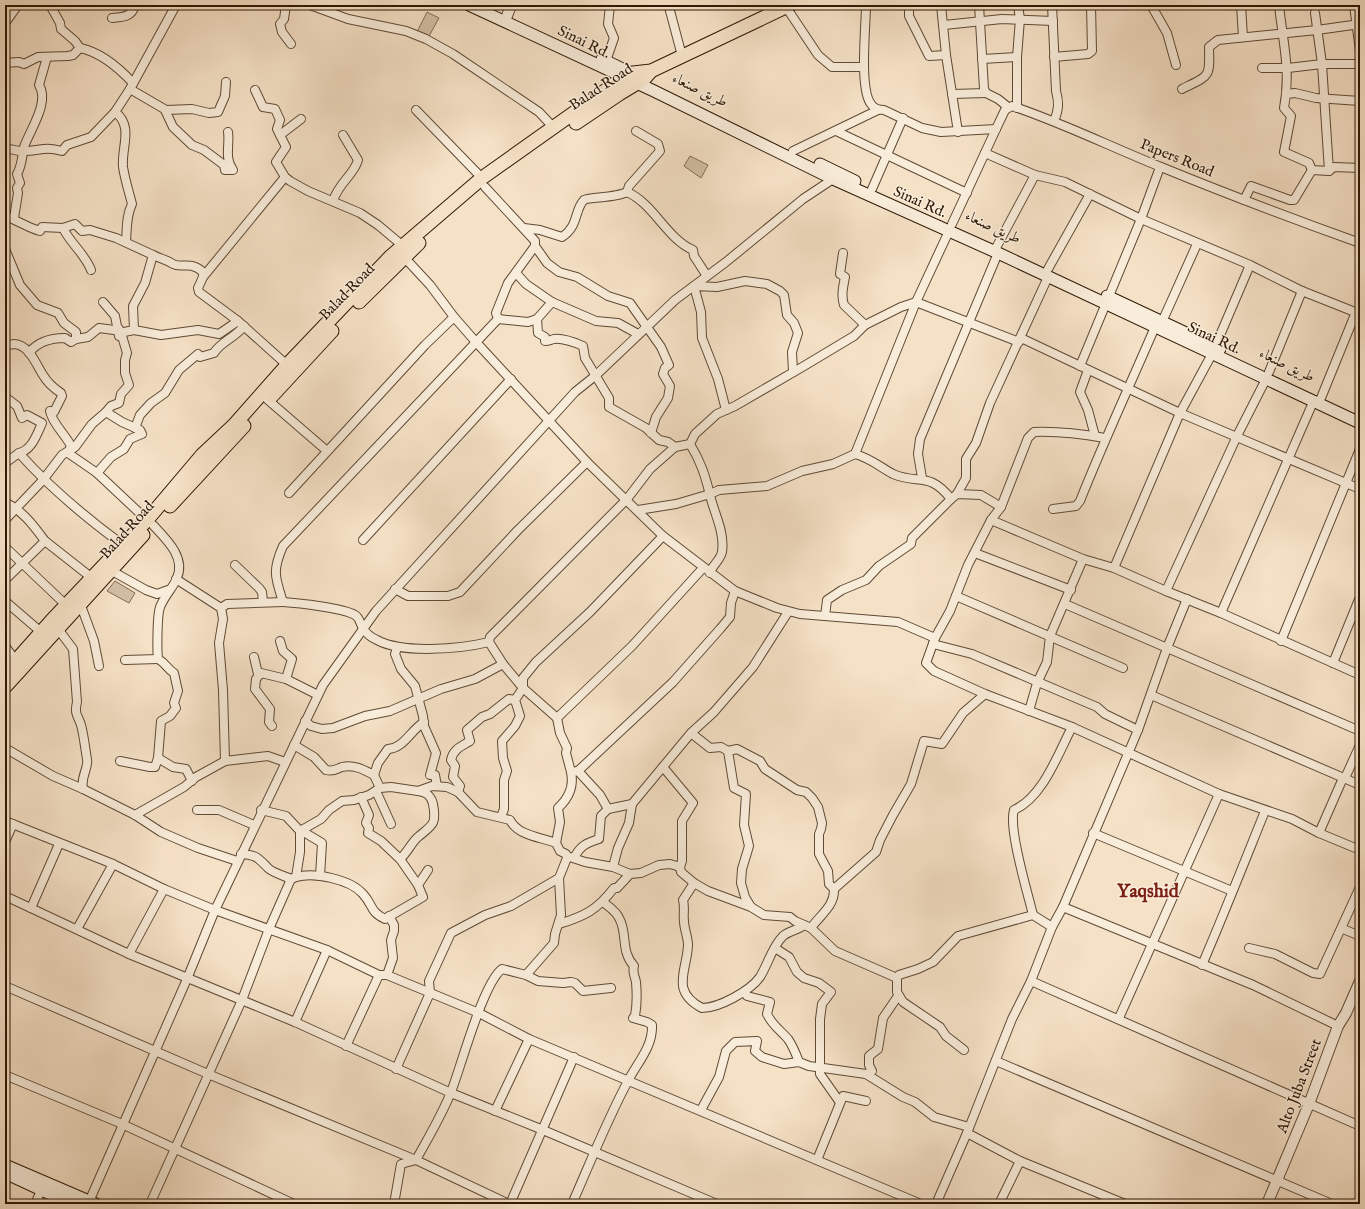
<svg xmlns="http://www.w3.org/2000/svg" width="1365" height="1209" viewBox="0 0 1365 1209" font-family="'IM FELL English',Amiri,serif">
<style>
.green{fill:#d3bfa5;stroke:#816c55}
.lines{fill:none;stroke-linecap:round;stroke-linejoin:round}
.minor-casing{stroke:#604a35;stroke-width:10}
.tertiary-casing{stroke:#604a35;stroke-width:12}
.secondary-casing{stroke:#2f1805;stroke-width:13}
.trunk-casing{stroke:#2f1805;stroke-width:15}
.minor{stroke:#f8ecda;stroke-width:8}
.tertiary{stroke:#f8ecda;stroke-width:10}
.secondary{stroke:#f8ecda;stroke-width:11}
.trunk{stroke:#f5e1c6;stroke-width:13}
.labels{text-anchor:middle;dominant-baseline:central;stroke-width:3;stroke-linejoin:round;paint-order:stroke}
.street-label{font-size:15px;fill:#2f1805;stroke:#f8ecda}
.district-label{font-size:19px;font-weight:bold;fill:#7a1f14;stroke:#f8ecda}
</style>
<rect width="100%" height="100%" fill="#f5e1c6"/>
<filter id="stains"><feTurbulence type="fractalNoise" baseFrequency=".005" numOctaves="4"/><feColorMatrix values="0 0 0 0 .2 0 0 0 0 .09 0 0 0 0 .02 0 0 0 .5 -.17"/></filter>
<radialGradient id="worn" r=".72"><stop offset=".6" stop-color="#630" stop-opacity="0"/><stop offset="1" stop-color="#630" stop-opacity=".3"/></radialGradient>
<g class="green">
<polygon points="427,12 439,18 428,38 417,32"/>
<polygon points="690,156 708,165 701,178 684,166"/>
<polygon points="115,581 135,593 129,603 107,591"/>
</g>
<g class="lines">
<defs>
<g id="minor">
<polyline points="50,5 60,23 61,29 75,41 80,48"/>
<polyline points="286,5 284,19 280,24 282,32 291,44"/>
<polyline points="310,5 348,19 406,31 426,39 453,54 539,112 554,128"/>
<path d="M866 5C866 26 859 89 871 104 874 109 879 110 884 110L922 128 941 132 996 129"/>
<polyline points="909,5 909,16 929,56 946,55"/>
<polyline points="941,5 946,55 958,132"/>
<polyline points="979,5 984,89 986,93 998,99 1008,107"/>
<path d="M1052 5 1056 91C1059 102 1059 110 1054 121"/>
<polyline points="1151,5 1167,33 1176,65"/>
<polyline points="1241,5 1243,37"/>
<path d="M1279 5C1283 43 1291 70 1284 108L1291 116 1284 152 1309 163 1312 170 1329 171 1334 167 1360 168"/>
<polyline points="1354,5 1360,51"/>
<polyline points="669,7 682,56"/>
<polyline points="786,7 818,55 832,67 864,67"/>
<polyline points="1315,13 1322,64 1329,171"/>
<path d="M112 18C123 17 132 17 135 5"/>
<polyline points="5,23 18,5"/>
<polyline points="944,25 1002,19 1053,21"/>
<polyline points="1054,57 1088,54 1092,51 1091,5"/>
<polyline points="982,59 1017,57"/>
<polyline points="606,61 614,38 608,24 610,5"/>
<path d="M5 63 19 62 24 64 38 57 68 56 73 55 80 48C100 52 119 68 133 83"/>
<polyline points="1262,68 1288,68 1322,64 1360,64"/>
<polyline points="130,89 166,110 192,109 209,113 218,112 225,96 226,82"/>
<path d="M1182 89C1210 75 1210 78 1209 47L1218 40 1317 30 1360 24"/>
<polyline points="255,90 263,107 275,109 280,120 277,129 286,147 276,162 285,177 290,181 308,191 360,213 378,225 403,246"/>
<polyline points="952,94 986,93"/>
<polyline points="1287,94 1295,93 1316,98 1360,101"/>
<polyline points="1017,108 1017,57 1020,19 1018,5"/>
<path d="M165 110 173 127 192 145 204 150 224 165 225 170H233C224 158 230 145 228 132"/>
<polyline points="416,110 482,178"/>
<path d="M115 112C134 126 121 148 123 167 125 180 129 192 132 204 126 216 127 229 126 242"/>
<polyline points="836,131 967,193"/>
<polyline points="280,135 301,119"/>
<path d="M5 149C12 148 17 152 24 151 40 151 44 146 62 151L67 145 91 137 115 112 130 89 176 5"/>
<polyline points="793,151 878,110"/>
<polyline points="985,153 1035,175 1065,182 1141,219 1250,265 1302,291 1360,314"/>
<polyline points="872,189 903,118"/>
<polyline points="627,192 629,186 660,151 658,144 636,131"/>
<polyline points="1244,200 1251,186 1290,200 1294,200 1312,170"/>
<path d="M333 201C339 182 354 175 358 160L343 135"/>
<path d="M5 216C17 220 28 228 40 231L42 227 63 228 75 224 82 231 90 230 116 238 153 255"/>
<path d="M14 218 18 193 17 188 20 183 17 174C22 166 22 156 24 147 30 130 50 102 39 85L47 57"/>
<path d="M952 224 996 129 1005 110 1012 106C1063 123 1111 147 1161 167 1227 194 1293 219 1360 243"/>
<path d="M63 228C70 243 85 254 91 270"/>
<path d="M524 228 540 230 562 237C579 226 574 210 584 200 588 197 616 198 627 192 654 204 666 238 693 250L694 256 707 276"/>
<polyline points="535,246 547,263 559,272 577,277 608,296 630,303 661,347 669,365 665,368 663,374 670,386 668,398 656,417 651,433"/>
<polyline points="997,246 1035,175"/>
<polyline points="5,249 20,285 37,305 58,313 64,323 76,332 76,339"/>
<path d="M843 253 840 274 845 277C843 287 841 296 844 305L865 325"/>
<polyline points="404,257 430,285 454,317 475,341 587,462 663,536 735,591 777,608 800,614 898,622 935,638"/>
<polyline points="1048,269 1090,194"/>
<polyline points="516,273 526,284 552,302 596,321 618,323 638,334"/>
<polyline points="203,277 285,177"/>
<polyline points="498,319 528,322 537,319 552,302"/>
<path d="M537 319 538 333 545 337V341C549 341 550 340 554 339 563 338 576 343 583 346L585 358 609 398V407L646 428 659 440 668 442 675 447"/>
<polyline points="1162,322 1197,244"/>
<polyline points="134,330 161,335 198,330 219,334 238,321"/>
<path d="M122 336 124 332 134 330 133 306 145 283 153 255C161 259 165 259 173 264 182 269 189 260 203 272V277L198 288 199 292 238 321 287 365"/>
<polyline points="1021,338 1180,413 1360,489"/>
<path d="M5 345C8 346 11 344 14 344 30 345 36 365 43 375 47 382 55 389 61 393L62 396 54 412 50 411C52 423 65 434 71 446L68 453"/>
<polyline points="1215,347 1250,265"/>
<path d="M29 353C38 341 51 338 65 338L71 342 76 339 88 337 99 328 114 330 119 329"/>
<polyline points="1080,366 1141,219 1160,167"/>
<polyline points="1088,370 1080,392 1088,410 1095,436"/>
<polyline points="1269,372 1302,291"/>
<path d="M5 397 17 406 22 418 27 415 42 423C37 434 32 450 19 453 50 488 85 517 123 545"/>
<polyline points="1321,398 1356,312"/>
<polyline points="268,400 327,451"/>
<polyline points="726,410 718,379 702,338 701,312 694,286 717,287 745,281 767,284 780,291 784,295 787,315 794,323 798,333 792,352 793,372"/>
<path d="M135 428 140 415 151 403 165 393 179 370 198 354 200 357 214 353C220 342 235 338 244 326"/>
<path d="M1105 438C1082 434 1058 431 1034 432L1028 438 1001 507 991 520 968 565 950 611 935 638 926 663 934 671 985 694 1072 727 1219 794 1292 819 1319 833 1360 850"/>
<path d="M690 444C701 462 705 475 710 495 714 513 725 532 722 552 720 561 712 565 710 573"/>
<polyline points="68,453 97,473 147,520"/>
<polyline points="855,454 916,302 949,231"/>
<polyline points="5,463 19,453"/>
<polyline points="97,473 111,457 124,449 130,439 142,434 140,430 122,422 106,412 111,406 119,403 121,394 129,385 125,373 125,360 127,353 122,336 119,336 115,316 103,302"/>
<polyline points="922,478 918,454 920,439 998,253"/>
<polyline points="289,493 425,345 454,317"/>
<polyline points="957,494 966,478 966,459 976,443 990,403 1048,277"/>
<path d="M5 502C23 511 33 525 45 541"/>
<path d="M1053 509 1076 506 1080 501C1103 443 1130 385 1155 327"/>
<path d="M638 510 676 504 710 494 719 490 767 486 802 471 833 464 855 454C870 458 880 467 893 474 919 485 929 471 951 499L957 494 981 495 1001 507"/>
<polyline points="5,520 43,480 62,455 75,447 92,424 106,412"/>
<polyline points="991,520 1083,559 1114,568 1166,591 1221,613 1360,675"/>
<path d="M153 525C166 539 186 557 177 578 173 588 165 595 160 607 157 616 157 650 158 659 166 663 167 669 174 673L178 691 174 703 176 708 170 716 161 721 158 758"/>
<polyline points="363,540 511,379"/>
<polyline points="5,547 66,605"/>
<polyline points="975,553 1071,590"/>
<polyline points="235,565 259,588 262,592 263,602"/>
<polyline points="1114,568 1180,413 1212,354"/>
<polyline points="112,571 146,590 157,594 168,590"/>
<polyline points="176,579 221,608 223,619 219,643 223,690 225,761"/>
<polyline points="5,580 45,541 92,578"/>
<polyline points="395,589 408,596 448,596 460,592 518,530 587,462"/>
<polyline points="1166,591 1237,436 1266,379"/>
<polyline points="956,596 1123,668"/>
<polyline points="5,601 41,632"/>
<path d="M283 602C298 603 343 608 355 615 360 618 360 624 363 628 365 633 372 638 377 640 403 654 460 649 489 642"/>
<polyline points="80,603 94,641 99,666"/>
<polyline points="1065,604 1360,731"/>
<path d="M221 608 227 604 283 602C275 577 272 571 283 546L498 319 496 313 508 283 535 246V241L485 187"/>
<polyline points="1221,613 1314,400"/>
<polyline points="825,616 827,600 842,590 866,580 879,566 911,544 912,538 951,499"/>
<path d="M58 629 73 649 77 702C74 715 78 715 81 725 84 736 85 748 87 759 89 768 80 777 83 789"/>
<polyline points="280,641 283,651 292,659 286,679 318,695"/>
<polyline points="1281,641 1360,449"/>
<polyline points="933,644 972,654 1097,707 1105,714 1138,730"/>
<polyline points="5,646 16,661"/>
<polyline points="397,648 395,654 401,669 415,686 423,716 424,726 436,753 430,775 435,775 437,786"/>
<polyline points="254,657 258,674"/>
<polyline points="125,660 158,659"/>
<polyline points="1333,663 1360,597"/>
<polyline points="1151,695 1360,785"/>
<polyline points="1029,711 1037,683 1047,662 1050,636 1083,559"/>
<polyline points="557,718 632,646 703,568"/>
<polyline points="305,721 311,726 322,729 333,728 365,716 390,711 441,689 475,679 503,664"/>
<polyline points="272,726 269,722 270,709 255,689 256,679 261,673 286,679"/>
<polyline points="691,733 710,748 721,747 728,751 734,788 746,794 744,825 749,846 742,869 741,883 745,897 751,907"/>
<path d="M294 745 314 757 326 770C334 772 336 769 342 767 354 764 364 770 374 775L380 788 391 787 418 791 432 786 447 787 458 792 477 812 510 820C518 836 541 837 556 843L560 851 566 854 567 858 559 878 511 906 485 915 451 933 429 981 430 993 396 1069"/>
<polyline points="5,748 53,776 83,789 135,815 161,832 198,848 237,861"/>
<polyline points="728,751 737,749 760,761 765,769 797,790 806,792 812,798 818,807 822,823 821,829 819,834 819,854 828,871 829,884 834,889"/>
<polyline points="120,761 150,767 155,767 158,758 173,767 186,769 192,781"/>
<polyline points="663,767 693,803 682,821 682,861 680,867 681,872 694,883 708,891 751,907 764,915 790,917 795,921 811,928 835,951 897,978"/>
<polyline points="578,771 673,682 720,629 730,617 731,603 735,591"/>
<path d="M374 775 378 763 388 749C404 748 410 731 424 722"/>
<polyline points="1345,778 1360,745"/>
<polyline points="376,791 391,824"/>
<path d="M458 792 460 786 453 777 455 766 451 760C453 749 462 746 470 741L467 730 482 717 490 714 509 699 515 700"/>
<polyline points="608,809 632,804"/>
<polyline points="197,810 219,810 254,825"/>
<polyline points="135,815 184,787 196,777 225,761 268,756 285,762"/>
<polyline points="501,817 504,809 504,780 507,771 503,758 502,741 515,726 520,716 515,700 523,688 523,678 536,662 590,612 663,536"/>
<polyline points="5,821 113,864 164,889 215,910 327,950 379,975 387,975 479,1013 529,1039 921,1204"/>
<polyline points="300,831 321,819 329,810 342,801 354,800 369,795 380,788"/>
<polyline points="302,831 322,843 320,876"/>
<polyline points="1093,833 1232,891"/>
<polyline points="1319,833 1343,778"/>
<polyline points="5,842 13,824"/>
<path d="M556 843 560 822 558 808C569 798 574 786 571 772"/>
<path d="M241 854C257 855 258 858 268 868 273 873 285 876 291 879"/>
<polyline points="570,857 585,862 613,867 630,874 641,873 659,865 670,864 680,867"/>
<path d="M574 858C580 846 586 843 599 839L601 816 608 809 600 795 578 771 571 772 566 753 567 748 560 733 557 718 523 688 503 664 489 642 490 637 627 499 650 469 675 447 690 444 695 434 717 414 735 406 804 366 854 336 865 325 901 307 916 302 1019 342"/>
<path d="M400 859C408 852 411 843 418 837 432 825 437 825 433 804 431 796 427 792 418 791"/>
<polyline points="613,867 618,848 629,823 632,804 691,733 714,712 753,667 788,612"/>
<path d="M296 877C314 872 350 879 363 894 374 906 369 911 385 919L423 897 418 885 400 859 381 841 368 833 369 828 366 823 369 815 361 797"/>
<path d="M694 883 683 900C685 907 683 914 684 921 684 929 688 937 688 945 687 971 670 991 702 1008 719 1008 750 991 760 977 768 964 772 947 783 936 790 930 797 931 804 925"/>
<polyline points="418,885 428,870"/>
<polyline points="5,896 129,954 295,1022 451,1093 543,1130 717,1204"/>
<polyline points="1063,907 1253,985 1338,1026"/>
<polyline points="31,908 59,844"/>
<path d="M1033 915C1028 894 1008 828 1014 810 1043 797 1058 754 1072 727"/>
<path d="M559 924C585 916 597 910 614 888H617L630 874"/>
<path d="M811 928C820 915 835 906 834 889L876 852 880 840 893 815 911 784 924 741 942 744 963 713 985 694"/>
<polyline points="77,929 113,864"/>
<polyline points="1343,929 1360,936"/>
<polyline points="775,948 789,957 797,972 804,978 819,983 831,992 822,1004 820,1019 820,1074 839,1101"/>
<polyline points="1249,948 1275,954 1313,973 1320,974 1360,887"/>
<polyline points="129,954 164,889"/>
<path d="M1202 965C1224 914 1244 863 1265 811"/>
<polyline points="387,975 393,958 391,940 394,931 394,925 389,916"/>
<polyline points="526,975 554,943 555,934 561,915 559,878"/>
<polyline points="1031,981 1360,1126"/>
<polyline points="5,986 208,1074 416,1160 509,1204"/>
<path d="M745 991 747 996 770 1002 767 1014C772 1025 780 1030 788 1039 793 1046 796 1054 799 1062"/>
<polyline points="1119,1018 1219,794"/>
<polyline points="295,1022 327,950"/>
<polyline points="346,1046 379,975"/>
<polyline points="964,1050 946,1036 940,1027 903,1002 897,992 897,978 899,975 918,969 933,962 958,936 1033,915 1052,927"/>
<polyline points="996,1061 1332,1204"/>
<polyline points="866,1074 872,1071 869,1065 869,1056 878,1049 883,1018 898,996"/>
<polyline points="5,1075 122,1124 294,1204"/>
<polyline points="701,1110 719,1077 726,1051 735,1042 757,1041 755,1051 762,1057 784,1064 799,1062 809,1066 866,1074 903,1097 915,1102 934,1117 969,1127"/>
<polyline points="495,1111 529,1039"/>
<polyline points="967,1133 1020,1161 1125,1204"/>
<polyline points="817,1160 843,1096 866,1101"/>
<polyline points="35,1204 43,1186"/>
<polyline points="88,1204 187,979 215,910 323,685 376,611 575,392 595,376 675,300 726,262 803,199 833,179"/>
<polyline points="150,1204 242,1000 269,929 291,879 296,877 300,852 300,831 286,816 261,810"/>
<path d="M394 1204 401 1164 416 1160C428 1138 442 1115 451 1092 461 1067 483 983 502 969L526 975 538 981 563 983 571 982 575 983 583 991 611 988"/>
<polyline points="510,1204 574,1057"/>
<path d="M572 1204C590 1163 607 1120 628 1081 637 1063 653 1047 652 1025L647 1022 633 1018 635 1016C637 1005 637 993 636 982 635 976 632 973 634 966 620 951 628 933 619 918 616 911 609 907 603 902"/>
<polyline points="936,1204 967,1133 1012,1019 1031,981 1052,927 1063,907 1138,730 1167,648 1187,599"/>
<polyline points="999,1204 1020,1161"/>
</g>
<g id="tertiary">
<polyline points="507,16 511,5"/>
<polyline points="1267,1204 1309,1104 1338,1026 1346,1013 1360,981"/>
</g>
<g id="secondary">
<polyline points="469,5 654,91 833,179 998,253 1360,423"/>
<polyline points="602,59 637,76"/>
<polyline points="820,164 855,181"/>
<polyline points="1107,296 1220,349"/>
<polyline points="5,1165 96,1204"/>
<polyline points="5,1173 72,1204"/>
</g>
<g id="trunk">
<polyline points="576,123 619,94 644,79 651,71"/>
<polyline points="359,302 419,243"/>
<polyline points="272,396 332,331"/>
<polyline points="170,506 244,426"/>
<polyline points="5,673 52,620 147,520 202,455 234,425 287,365 390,257 482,178 623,78 633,73 651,71 790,5"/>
<polyline points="5,687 143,535"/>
</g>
</defs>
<use href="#minor" class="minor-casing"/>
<use href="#tertiary" class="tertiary-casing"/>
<use href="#secondary" class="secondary-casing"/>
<use href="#trunk" class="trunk-casing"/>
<use href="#minor" class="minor"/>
<use href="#tertiary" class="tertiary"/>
<use href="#secondary" class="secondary"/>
<use href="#trunk" class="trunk"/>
</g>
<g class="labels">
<g class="street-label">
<text transform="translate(584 42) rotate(26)">Sinai Rd.</text>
<text transform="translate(601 87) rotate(-33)">Balad Road</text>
<text transform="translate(700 90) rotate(26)">طريق صنعاء</text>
<text transform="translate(1177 158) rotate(22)">Papers Road</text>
<text transform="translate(920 202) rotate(24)">Sinai Rd.</text>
<text transform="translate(993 227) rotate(25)">طريق صنعاء</text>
<text transform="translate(347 292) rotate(-46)">Balad Road</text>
<text transform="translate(1214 338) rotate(25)">Sinai Rd.</text>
<text transform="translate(1287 365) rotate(26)">طريق صنعاء</text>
<text transform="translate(127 530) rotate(-48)">Balad Road</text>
<text transform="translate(1299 1086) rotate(-69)">Alto Juba Street</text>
</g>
<g class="district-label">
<text x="1148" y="892">Yaqshid</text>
</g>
</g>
<rect width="1365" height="1209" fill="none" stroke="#f5e1c6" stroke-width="20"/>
<rect x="6" y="6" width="1353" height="1197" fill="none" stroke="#2f1805" stroke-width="2"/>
<rect x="10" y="10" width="1345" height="1189" fill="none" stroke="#2f1805"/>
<rect width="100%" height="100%" filter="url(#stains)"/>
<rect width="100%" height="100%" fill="url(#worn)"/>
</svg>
